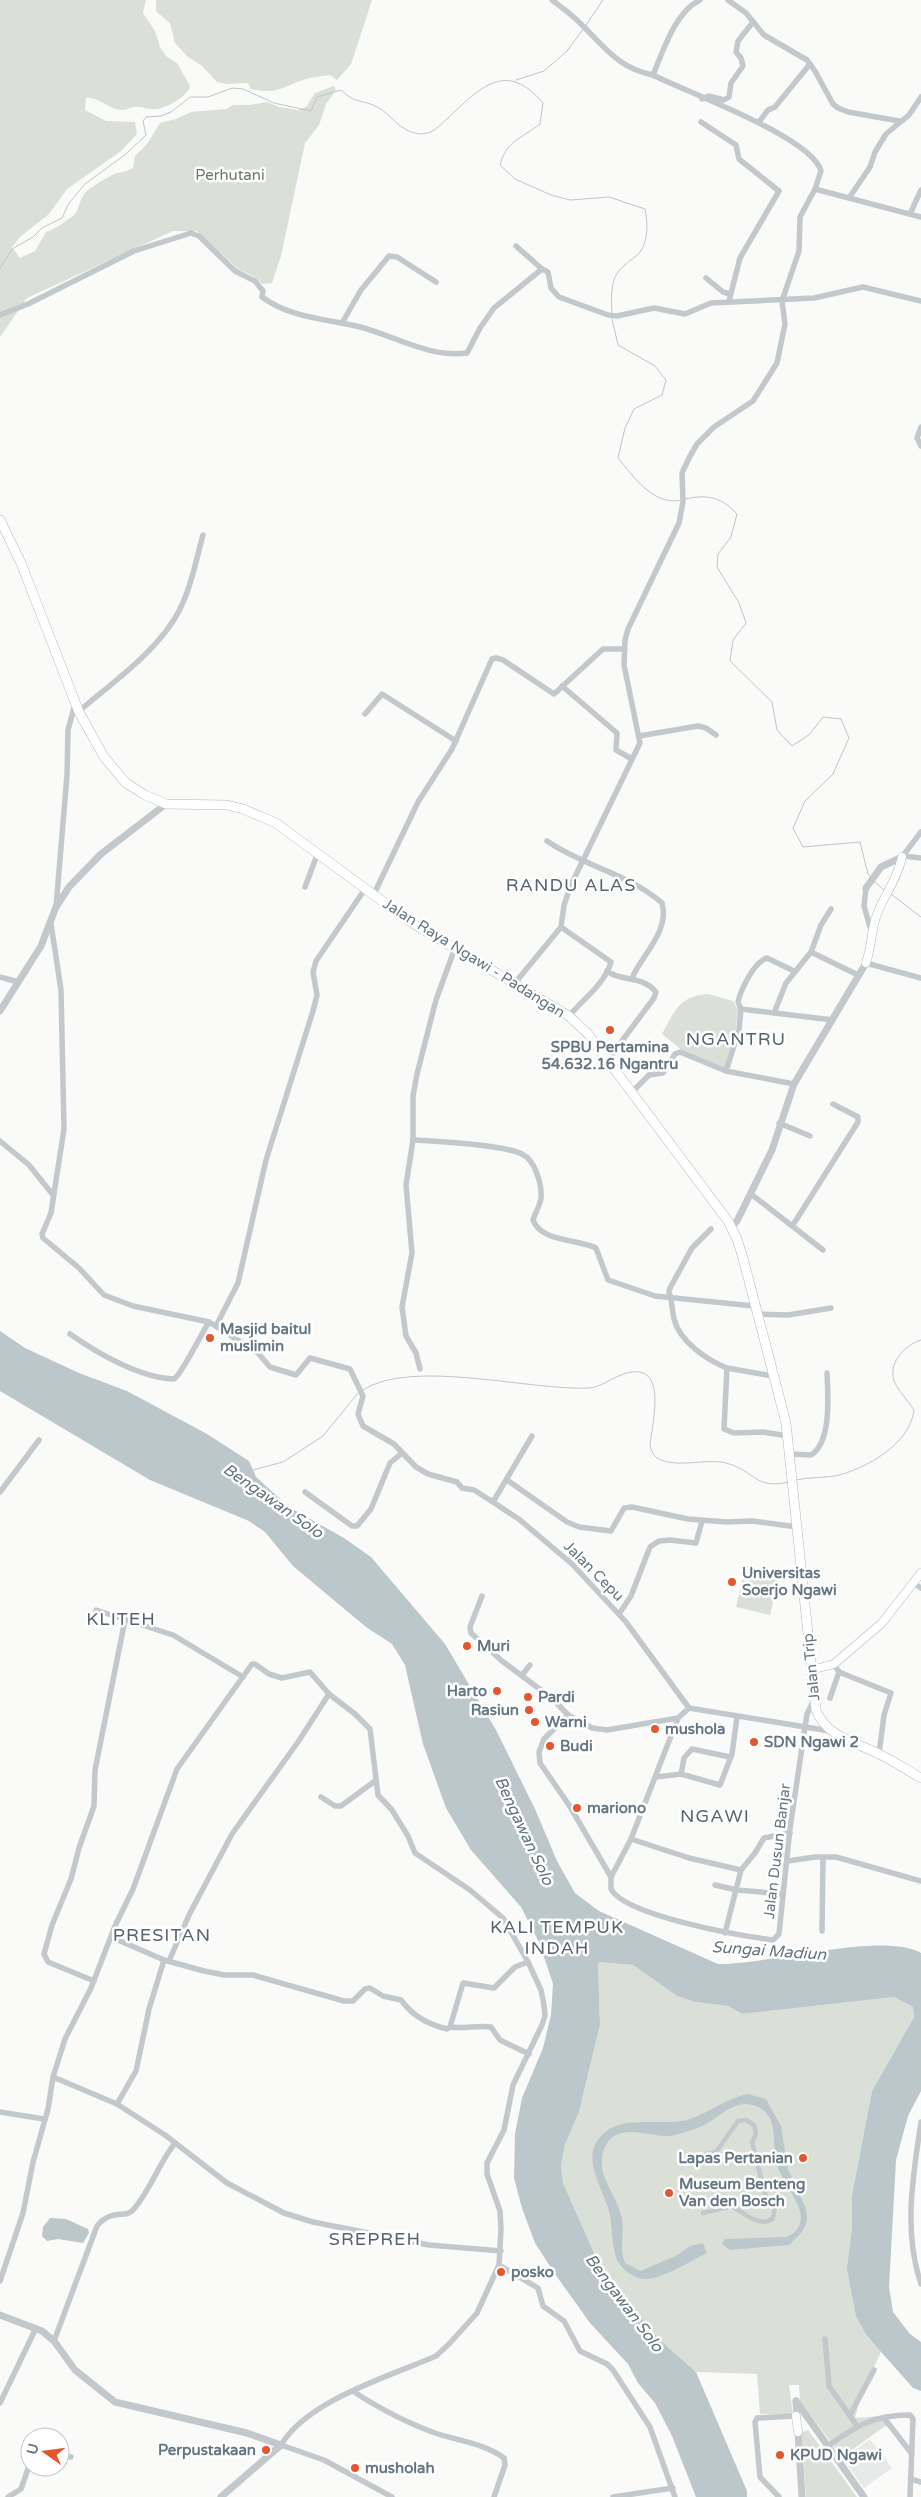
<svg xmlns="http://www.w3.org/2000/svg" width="921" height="2497" viewBox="0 0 921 2497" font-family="'Varela Round',sans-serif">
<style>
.built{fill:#e8e9e9}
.green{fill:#dadfd7}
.water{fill:#bbc7cb}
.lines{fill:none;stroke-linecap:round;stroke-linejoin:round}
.stream{stroke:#bbc7cb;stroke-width:1}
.secondary-casing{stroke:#b3babf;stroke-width:9}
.trunk-casing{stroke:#b4b9bd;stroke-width:10}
.pedestrian{stroke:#c3c8cc;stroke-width:4.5}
.minor{stroke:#c3c8cc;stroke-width:5.5}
.tertiary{stroke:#c3c8cc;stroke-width:7}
.secondary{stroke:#fff;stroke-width:8}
.trunk{stroke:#fff;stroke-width:9}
.poi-dot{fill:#e4572e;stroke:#fff;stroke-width:2}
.labels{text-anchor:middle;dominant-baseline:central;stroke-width:5;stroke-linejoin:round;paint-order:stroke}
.park-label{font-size:15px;fill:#687a64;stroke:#fff}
.street-label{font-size:15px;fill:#657683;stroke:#fff}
.poi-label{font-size:15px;font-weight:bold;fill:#657683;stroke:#fff;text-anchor:start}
.water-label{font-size:16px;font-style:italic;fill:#60757c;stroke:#fff}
.quarter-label{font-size:18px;letter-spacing:1px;fill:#57646e;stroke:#fff}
</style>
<rect width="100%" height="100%" fill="#fafaf8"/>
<polygon class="built" points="870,2439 892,2468 864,2488 843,2459"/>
<g class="green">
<path d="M0 0H146L143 13 155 31 160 47 166 56 177 63 190 86C188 96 167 108 156 109 149 110 141 106 133 107 130 107 126 110 122 110 109 110 98 96 86 98L85 110 106 121 135 122 137 134 121 151 67 189 49 214 20 237 12 247 20 258 35 251 46 232C50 232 76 216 77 211 80 204 81 196 87 191 91 187 110 176 114 174 121 172 126 172 133 168L135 156 147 144 160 123 176 119 191 112 226 109 233 105H249L267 102 279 107 298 110 306 107 315 93 334 86 336 90 326 104 319 125 305 143 281 256 272 283 263 284 253 276 238 269 197 231H173L27 298 0 337Z"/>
<path d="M156 0H372L351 64 337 80 330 75C322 76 313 77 306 79 281 87 279 95 251 89L248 83 226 84 217 82 202 66 188 57 175 43 170 23 156 11Z"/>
<path d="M708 994 733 1001 738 1010 736 1029 725 1068 683 1051 662 1034C675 1011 679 996 708 994Z"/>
<polygon points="746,1566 780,1574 770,1615 736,1607"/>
<polygon points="598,1962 633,1965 677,1996 695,2002 728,2006 742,2014 894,1997 913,2007 914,2017 872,2091 852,2195 852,2229 867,2336 881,2352 861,2395 855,2418 882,2416 888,2424 842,2457 800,2401 799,2385 789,2385 793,2415 760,2414 757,2374 696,2372 661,2341 616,2289 599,2264 563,2183 561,2165 565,2145 579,2112 600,2025"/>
<polygon points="808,2430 857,2497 806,2497 801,2433"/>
</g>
<g class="water">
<path d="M0 1331 25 1348 79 1373 127 1391 207 1434 249 1461 256 1477 289 1507 344 1538 371 1557 445 1644 496 1730 535 1809 557 1861 575 1893 599 1911 718 1964C767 1965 883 1931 921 1953V2091L908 2116 896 2160 889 2287 893 2312 910 2334 921 2342V2391L913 2388 867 2336 856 2316 847 2269 852 2229V2195L872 2091 914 2017 913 2007 894 1997 742 2014 728 2006 695 2002 677 1996 633 1965 598 1962 600 2025 579 2112 565 2145 561 2165 563 2183 599 2264 616 2289 661 2341 696 2372 747 2491V2497H696L672 2436 655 2403 638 2383 628 2364 590 2323 555 2274 535 2243 522 2208 514 2178 515 2134 522 2098 543 2048 551 2015 553 1984 539 1942 521 1907 471 1850 446 1808 423 1744 405 1665 392 1644 366 1627 293 1566 265 1532 249 1521 150 1480 0 1391Z"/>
<path d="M748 2094 766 2099 781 2126 788 2169 806 2209 807 2221 802 2232 789 2245 730 2250 722 2244 725 2239 786 2237C795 2234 801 2227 801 2217 799 2198 781 2181 776 2162 772 2143 779 2117 758 2107 734 2095 718 2121 697 2128 689 2131 680 2134 671 2136 651 2138 617 2120 605 2147 601 2155 601 2164 603 2173 608 2187 617 2200 621 2215 626 2231 618 2247 625 2263L640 2271 676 2256 690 2246 703 2243 707 2253C692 2260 661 2280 644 2279 634 2278 621 2269 617 2260 611 2245 613 2226 609 2211 603 2188 580 2158 601 2136 620 2115 655 2125 681 2121 701 2119 723 2099 748 2094Z"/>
<polygon points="50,2218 66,2219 88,2229 89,2233 83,2243 58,2239 47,2241 42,2236 43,2227"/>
</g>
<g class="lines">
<g class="stream">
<polyline points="586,25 603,0"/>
<polyline points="516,80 544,71 567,51 584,28"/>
<path d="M0 268 12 249 33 237 42 228 62 218 69 203 85 184 126 154 146 135 143 121 146 117 161 116 171 112 190 97H208L232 88 243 89 274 103 311 111 317 97 341 90C356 104 360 99 375 106 392 113 398 132 420 134 433 134 439 126 448 118 480 88 506 59 543 103L540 124C522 138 506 141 500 165L515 179 551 195 570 200 609 197 645 209C648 223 649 247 635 257 628 262 619 269 615 277 611 287 611 301 612 312"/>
<path d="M612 319 618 345 655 366 666 380 662 395 634 409 625 428 618 458C633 476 654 507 682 500"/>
<path d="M685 499C708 494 721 497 737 514L731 537 718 554 717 567 739 603 746 623 733 640 730 661 772 702 777 730 792 746 810 734 823 717 841 719 849 738 833 774 805 801 793 828 803 847 860 842 868 874 871 877"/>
<polyline points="875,882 885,891"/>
<polyline points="891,894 921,917"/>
<path d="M363 1390C411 1358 531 1391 589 1388 601 1387 610 1379 621 1375 669 1357 653 1419 650 1445 651 1450 653 1455 657 1458 676 1469 705 1458 726 1463 756 1471 754 1490 789 1482"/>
<polyline points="253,1470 283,1462 323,1436 359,1392"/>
<path d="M796 1480C809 1477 822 1478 835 1476 866 1469 910 1444 914 1410 909 1402 901 1394 896 1385 885 1366 904 1345 921 1340"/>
</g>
<defs>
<g id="secondary">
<path d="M866 963C872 945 871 930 877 914 885 894 898 878 902 857"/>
<polyline points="811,1670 834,1664 882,1623 921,1573"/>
<polyline points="796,2416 798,2432"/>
</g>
<path id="trunk" d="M0 520 21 563 79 712 104 757 126 783 145 795 166 804 227 805 243 809 276 823 412 923 569 1016 588 1034 728 1221 737 1239 743 1258 786 1423 816 1710C826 1736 854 1742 877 1753 892 1760 907 1770 921 1778"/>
</defs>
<use href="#secondary" class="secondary-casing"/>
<use href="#trunk" class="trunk-casing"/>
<path class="pedestrian" d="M689 2159 716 2152 738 2121 746 2120 754 2125 756 2134 752 2142 766 2198 775 2207 773 2218C761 2229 744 2213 732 2206L703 2213"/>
<g class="minor">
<polyline points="728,0 746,13 764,35 807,60 815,71 833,104 838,108 848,112 899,121"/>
<path d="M653 75C663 51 675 12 700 0"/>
<polyline points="702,99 709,96 724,100 729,97 731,83 743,66 741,58 736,52 738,41 753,22"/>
<polyline points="701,122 736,145 739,159 779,191 740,258 729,301"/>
<polyline points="759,122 768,110 775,107 810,64"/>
<polyline points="815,189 921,217"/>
<polyline points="849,198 870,167 875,152 886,134 909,115 921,97"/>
<polyline points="910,214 921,190"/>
<polyline points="516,246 542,269"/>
<polyline points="706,278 723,292 730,294"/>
<path d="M0 315 28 304 134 251 191 233 199 236 235 271 255 281 263 291 262 297C290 318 328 319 360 327 395 336 429 358 467 353L480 328 494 308 542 269 548 272 551 288 559 297 608 315 617 316 654 308 685 314 711 303 814 298 863 287 921 301"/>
<polyline points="342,323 361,290 389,256 397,257 436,282"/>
<polyline points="921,427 917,438 921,446"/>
<polyline points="562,686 617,733 616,750 632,759"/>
<path d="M79 711C112 683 159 650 179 611 191 588 196 560 203 535"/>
<polyline points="365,714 382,694 456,741"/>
<polyline points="639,736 698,726 706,728 716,735"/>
<path d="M547 841C583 866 629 874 662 903 670 931 642 955 632 978"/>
<polyline points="903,856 921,858"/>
<polyline points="902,857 921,832"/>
<polyline points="305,887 317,855"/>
<polyline points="866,888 864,906 872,934"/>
<polyline points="373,896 418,802 452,749 492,659 496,658 503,660 554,694 603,649 624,649"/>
<polyline points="56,907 67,775 68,730 75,704"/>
<polyline points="51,924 61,990 64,1129 51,1213 42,1234 43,1238 79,1268 104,1295 133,1306 209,1322 258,1353 270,1367 296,1375 310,1358 350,1369 363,1396 358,1414 363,1426 394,1444 416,1467 428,1474 457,1482 462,1488 474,1490 493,1502 520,1520 572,1564 626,1622 689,1708 830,1731"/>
<path d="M561 927 611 962C605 984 583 999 569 1016"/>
<polyline points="811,952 858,975"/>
<polyline points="866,963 921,978"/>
<path d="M607 971C621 982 642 975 656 992L654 998 607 1061"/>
<polyline points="0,977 18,982"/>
<path d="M515 983 561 927 564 905 571 885 640 743 624 665 625 640 628 629 679 523 683 502 682 473 690 456 697 444 714 427 753 401 777 363 785 324 782 301 799 251 800 217 815 189 821 171C812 137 686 92 653 75 617 68 604 46 579 22 571 14 561 7 552 0"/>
<polyline points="741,1009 833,1020"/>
<polyline points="774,1013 786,983 811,952 821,925 831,909"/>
<path d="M726 1071 739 1030 741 1009 738 1002C741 989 754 962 767 958L794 971"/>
<polyline points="631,1093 649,1075 663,1073 675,1054 680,1052 726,1071 794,1084"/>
<polyline points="779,1123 810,1136"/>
<path d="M413 1140C436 1141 504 1145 522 1154 535 1160 542 1184 541 1198 540 1206 535 1213 533 1220 541 1242 578 1239 596 1248L608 1280 655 1296 754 1306"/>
<polyline points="0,1141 29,1165 53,1195"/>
<polyline points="751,1194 823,1250"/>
<polyline points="793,1225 858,1122 858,1117 833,1104"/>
<path d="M711 1229 692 1248 670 1288 669 1292C672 1301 672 1310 674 1319 680 1342 707 1360 727 1368L724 1429 734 1433 763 1432 788 1436"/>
<polyline points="757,1314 788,1315 831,1308"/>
<polyline points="216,1326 238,1283 266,1160 313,1011 317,995 313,972 316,961 365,889"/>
<path d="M70 1334C97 1353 140 1378 174 1379 182 1374 201 1334 209 1322"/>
<polyline points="727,1368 773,1376"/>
<polyline points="420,1369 416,1353 406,1336 402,1307 412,1253 406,1185 413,1140 413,1096 417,1074 436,1000 455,948"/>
<path d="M790 1454 811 1455C832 1442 828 1394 827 1373"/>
<polyline points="507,1480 567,1522 579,1527 611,1531 624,1508 632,1507 688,1519 727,1522 752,1521 797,1527"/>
<polyline points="0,1492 39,1440"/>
<polyline points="305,1492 352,1526 357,1526 371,1509 390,1463 402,1453"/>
<polyline points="493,1502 532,1436"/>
<polyline points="913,1583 921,1588"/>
<polyline points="482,1596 470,1627 471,1633 502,1661 553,1699 568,1715 592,1728 607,1730 678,1718 689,1708"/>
<polyline points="96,1610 173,1635 243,1677"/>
<polyline points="619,1614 631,1596 650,1547 659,1541 670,1540 696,1543 702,1521"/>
<polyline points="834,1664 839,1672 891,1693 884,1715 879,1754"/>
<polyline points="522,1675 530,1665"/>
<polyline points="830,1698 839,1672"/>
<polyline points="568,1715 544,1739 539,1752 540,1763 569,1805 611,1877"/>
<path d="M678 1718 631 1839 611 1877V1889C625 1916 742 1936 773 1940L779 1934 790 1828 807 1714 814 1700"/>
<polyline points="681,1774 684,1758 692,1749 730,1757"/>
<polyline points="656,1777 681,1774 720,1785 732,1754 737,1717"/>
<polyline points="321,1797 335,1806 341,1806 375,1781"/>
<polyline points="631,1839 689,1858 741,1870"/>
<polyline points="788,1861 815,1857 836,1857 921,1881"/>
<polyline points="715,1885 737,1890 783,1894"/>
<polyline points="822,1931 823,1857"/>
<polyline points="725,1933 741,1870 755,1853 764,1838 790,1833"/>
<path d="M111 1937 164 1960 204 1971 224 1975H253L344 2001H353L365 1989 370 1988 383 1996 401 2000C413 2016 427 2024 447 2029L450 2027 463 1983 494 1988 515 1967 528 1962"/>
<polyline points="169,1961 189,1915 232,1834 298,1742 329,1694"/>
<polyline points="94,1981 48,1962 44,1954 52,1925 71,1879 79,1848 94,1806 95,1770 125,1620"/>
<path d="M450 2027C465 2029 477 2025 491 2027L500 2040 529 2054"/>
<polyline points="53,2077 117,2104 165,2135 227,2183 284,2213 313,2222 429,2245 501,2251"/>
<polyline points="117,2104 136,2071 149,2009 164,1960"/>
<polyline points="0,2112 44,2119"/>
<path d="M921 2122C913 2176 903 2232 921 2284"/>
<polyline points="499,2265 538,2288 543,2306 564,2321 580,2351 607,2364 613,2370 650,2427 675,2497"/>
<path d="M0 2281 23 2213 33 2162 48 2109 53 2077 65 2039 91 1988 115 1926 133 1889 177 1769 252 1664H255L269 1674 282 1678 310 1672 329 1694 355 1714 370 1729 378 1795 392 1810 408 1836 415 1853 470 1890 503 1918 528 1962 541 1990 544 2005 545 2016 542 2025 513 2085 504 2130 487 2163V2174L500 2211 501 2229 499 2265 477 2313 449 2344 436 2356C388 2377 308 2400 281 2445L324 2460 392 2497"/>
<polyline points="825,2339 829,2386 857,2426"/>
<path d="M54 2341 97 2226C113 2207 125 2220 134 2209 151 2189 159 2163 175 2143"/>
<path d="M354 2392C379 2408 409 2424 438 2434 460 2441 485 2444 504 2458L505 2465 494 2497"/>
<polyline points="0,2403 36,2328"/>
<polyline points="850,2415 874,2370"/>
<polyline points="884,2418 912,2454"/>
<path d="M828 2446C856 2426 873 2415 910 2415L913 2419 910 2497"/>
<polyline points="60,2456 71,2457"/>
<polyline points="911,2479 921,2482"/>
<polyline points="8,2497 21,2489 30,2463"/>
<polyline points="613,2497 673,2488"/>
<polyline points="779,2497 760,2477 755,2422 757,2418 796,2416"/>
</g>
<g class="tertiary">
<polyline points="866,888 881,867 902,857"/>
<polyline points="0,1011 41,946 56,907 69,887 101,854 166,804"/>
<polyline points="732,1226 737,1221 772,1150 794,1084 866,963"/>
<polyline points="0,2315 42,2331 54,2341 75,2370 115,2402 247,2433 281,2445 221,2497"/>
<polyline points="796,2401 864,2497"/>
<polyline points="796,2401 802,2497"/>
</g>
<use href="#secondary" class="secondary"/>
<use href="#trunk" class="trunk"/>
</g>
<g class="poi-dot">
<circle cx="610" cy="1030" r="5"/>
<circle cx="210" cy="1338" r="5"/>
<circle cx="732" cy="1582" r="5"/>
<circle cx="467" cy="1646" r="5"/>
<circle cx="497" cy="1691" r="5"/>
<circle cx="528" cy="1697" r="5"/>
<circle cx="529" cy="1710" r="5"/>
<circle cx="535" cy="1722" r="5"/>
<circle cx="655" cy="1729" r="5"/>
<circle cx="754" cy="1742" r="5"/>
<circle cx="550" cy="1746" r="5"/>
<circle cx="577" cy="1808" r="5"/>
<circle cx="803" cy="2158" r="5"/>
<circle cx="669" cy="2193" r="5"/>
<circle cx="501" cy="2272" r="5"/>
<circle cx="266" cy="2450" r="5"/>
<circle cx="780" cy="2455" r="5"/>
<circle cx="355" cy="2468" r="5"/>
</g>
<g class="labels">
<g class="park-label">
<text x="230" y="175">Perhutani</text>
</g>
<g class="street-label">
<text transform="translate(474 958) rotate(32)">Jalan Raya Ngawi - Padangan</text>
<text transform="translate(594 1571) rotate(45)">Jalan Cepu</text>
<text transform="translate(811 1667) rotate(-96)">Jalan Trip</text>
<text transform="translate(777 1851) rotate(-83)">Jalan Dusun Banjar</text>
</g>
<g class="poi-label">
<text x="610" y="1047" text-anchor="middle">SPBU Pertamina<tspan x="610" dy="17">54.632.16 Ngantru</tspan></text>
<text x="220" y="1329">Masjid baitul<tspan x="220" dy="17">muslimin</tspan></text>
<text x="742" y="1573">Universitas<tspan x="742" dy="17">Soerjo Ngawi</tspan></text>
<text x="477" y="1646">Muri</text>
<text x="487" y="1691" text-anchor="end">Harto</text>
<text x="538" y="1697">Pardi</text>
<text x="519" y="1710" text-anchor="end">Rasiun</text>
<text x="545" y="1722">Warni</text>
<text x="665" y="1729">mushola</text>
<text x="764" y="1742">SDN Ngawi 2</text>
<text x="560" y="1746">Budi</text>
<text x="587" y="1808">mariono</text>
<text x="793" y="2158" text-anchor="end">Lapas Pertanian</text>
<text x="679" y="2184">Museum Benteng<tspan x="679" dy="17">Van den Bosch</tspan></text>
<text x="511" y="2272">posko</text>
<text x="256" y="2450" text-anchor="end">Perpustakaan</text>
<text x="790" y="2455">KPUD Ngawi</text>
<text x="365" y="2468">musholah</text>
</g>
<g class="water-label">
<text transform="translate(273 1501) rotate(35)">Bengawan Solo</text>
<text transform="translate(524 1831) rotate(65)">Bengawan Solo</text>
<text transform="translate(769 1951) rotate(4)">Sungai Madiun</text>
<text transform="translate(624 2303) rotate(53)">Bengawan Solo</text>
</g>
<g class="quarter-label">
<text x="571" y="885">RANDU ALAS</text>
<text x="736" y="1039">NGANTRU</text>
<text x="121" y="1619">KLITEH</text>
<text x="715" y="1816">NGAWI</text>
<text x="557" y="1927">KALI TEMPUK<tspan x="557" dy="21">INDAH</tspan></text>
<text x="162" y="1935">PRESITAN</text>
<text x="375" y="2239">SREPREH</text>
</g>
</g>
<g transform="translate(45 2452) rotate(284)"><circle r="24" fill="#ffffff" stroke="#c1c8cd"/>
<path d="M0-4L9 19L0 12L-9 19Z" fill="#e4572e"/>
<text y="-8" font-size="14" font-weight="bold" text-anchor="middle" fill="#657683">U</text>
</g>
</svg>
